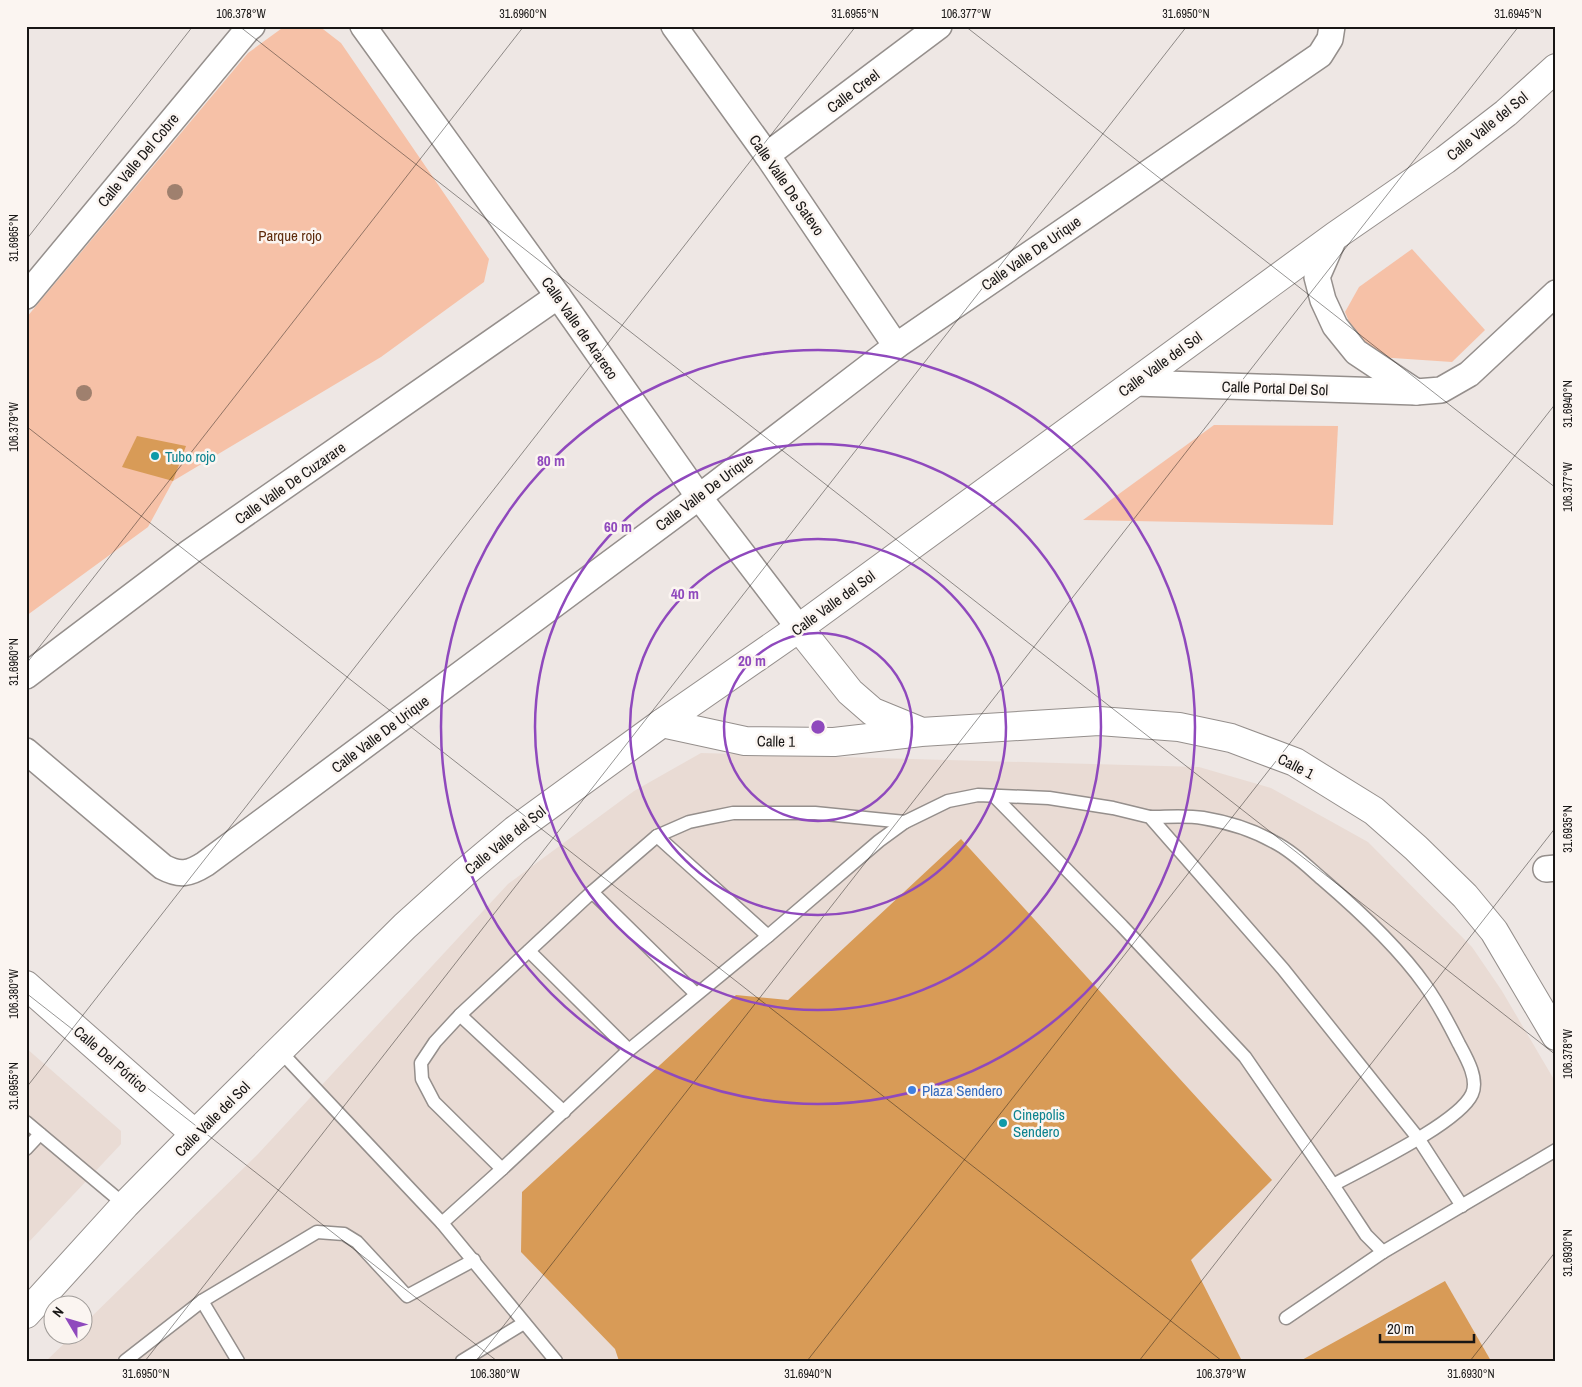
<svg xmlns="http://www.w3.org/2000/svg" width="1582" height="1387" viewBox="0 0 1582 1387" font-family="'Archivo Narrow',sans-serif">
<style>
.built{fill:#e9dbd4}
.green{fill:#f6c1a7}
.building{fill:#d89b57}
.lines{fill:none;stroke-linecap:round;stroke-linejoin:round}
.service-casing{stroke:#958f8c;stroke-width:15}
.minor-casing{stroke:#958f8c;stroke-width:28}
.tertiary-casing{stroke:#958f8c;stroke-width:30}
.secondary-casing{stroke:#958f8c;stroke-width:30}
.service{stroke:#fff;stroke-width:12}
.minor{stroke:#fff;stroke-width:25}
.tertiary{stroke:#fff;stroke-width:28}
.secondary{stroke:#fff;stroke-width:28}
.tree{fill:#9f806e}
.ticks{fill:none;stroke:#181615;stroke-width:1;stroke-opacity:0.45}
.ring{fill:none;stroke:#8f49bd;stroke-width:2.5}
.culture-dot{fill:#0f9aa8;stroke:#fbf5f1;stroke-width:2}
.shop-dot{fill:#3f7fe0;stroke:#fbf5f1;stroke-width:2}
.labels{text-anchor:middle;dominant-baseline:central;stroke-width:5;stroke-linejoin:round;paint-order:stroke}
.street-label{font-size:15px;fill:#181615;stroke:#fbf5f1}
.park-label{font-size:15px;fill:#5f2c0d;stroke:#fbf5f1}
.culture-label{font-size:15px;fill:#0d838f;stroke:#fbf5f1;text-anchor:start}
.shop-label{font-size:15px;fill:#366cbe;stroke:#fbf5f1;text-anchor:start}
.centre{fill:#8f49bd;stroke:#fbf5f1;stroke-width:2.5}
.ring-label{font-size:15px;text-anchor:middle;font-weight:bold;fill:#8f49bd;stroke:#fbf5f1;stroke-width:5;stroke-linejoin:round;paint-order:stroke}
.neatline{fill:none;stroke:#181615;stroke-width:2}
.ticks-label{font-size:12px;text-anchor:middle;fill:#181615}
</style>
<rect width="100%" height="100%" fill="#eee7e4"/>
<g class="built">
<polygon points="701,753 1199,767 1271,788 1368,842 1472,947 1502,991 1556,1083 1556,1361 46,1361 73,1335 82,1334 83,1325 258,1154 508,884 634,791"/>
<polygon points="26,1048 121,1131 121,1144 26,1245"/>
</g>
<g class="green">
<polygon points="285,26 319,26 341,43 489,259 484,282 381,357 173,481 148,527 26,616 26,318 248,53"/>
<polygon points="1412,249 1485,330 1452,362 1363,356 1345,312 1359,287"/>
<polygon points="1214,425 1338,426 1333,525 1083,520"/>
</g>
<g class="building">
<polygon points="137,436 186,446 173,481 122,467"/>
<polygon points="961,839 1272,1180 1191,1260 1242,1361 619,1361 615,1349 521,1252 522,1192 736,995 788,1000"/>
<polygon points="1445,1281 1491,1361 1300,1361"/>
</g>
<g class="lines">
<defs>
<g id="service">
<polyline points="995,797 1122,926 1245,1057 1333,1185 1366,1235 1383,1252 1556,1150"/>
<path d="M1150 817C1167 817 1186 815 1203 818 1227 822 1253 830 1274 842 1292 851 1307 866 1322 879 1357 909 1399 948 1425 985 1438 1003 1449 1024 1459 1044 1466 1057 1479 1079 1472 1094 1459 1123 1364 1168 1333 1185"/>
<polyline points="657,836 768,936"/>
<polyline points="592,892 696,994"/>
<polyline points="529,951 629,1050"/>
<polyline points="460,1015 564,1112"/>
<polyline points="280,1051 442,1223 556,1361"/>
<polyline points="26,1122 125,1205"/>
<polyline points="26,1149 40,1134"/>
<polyline points="502,1169 434,1102 422,1079 421,1063 435,1042 460,1015 592,892 657,836 689,822 708,818 733,813 815,813 905,822"/>
<polyline points="442,1223 502,1169 629,1050 768,936 879,841 905,822 948,801 978,795 1049,798 1113,808 1150,817 1283,969 1418,1138 1462,1206"/>
<polyline points="202,1301 238,1361"/>
<polyline points="1286,1318 1383,1252"/>
<polyline points="125,1361 202,1301 317,1232 344,1234 357,1242 407,1296 474,1260"/>
<polyline points="462,1361 524,1323"/>
</g>
<g id="minor">
<polyline points="363,26 558,296 699,497 799,628"/>
<polyline points="674,26 767,155 896,346"/>
<polyline points="767,155 939,26"/>
<polyline points="1335,236 1317,277 1323,300 1335,326 1356,352 1416,392"/>
<polyline points="26,296 248,29 252,26"/>
<polyline points="1135,383 1416,392 1441,390 1469,374 1556,293"/>
<polyline points="26,676 190,552 558,296"/>
<path d="M26 751 163 867C180 876 189 874 205 864L699 497 896 346 1320 55 1330 39 1332 26"/>
<polyline points="1546,869 1556,868"/>
</g>
<g id="tertiary">
<polyline points="799,628 850,692 873,712 917,730"/>
<polyline points="662,723 745,741 834,742 921,732 1099,721 1179,727 1231,738 1295,762 1374,811 1416,848 1465,896 1494,931 1556,1036"/>
<polyline points="26,985 195,1134"/>
</g>
<polyline id="secondary" points="26,1314 125,1205 195,1134 405,926 465,872 515,830 662,723 799,628 1335,236 1445,160 1506,113 1556,68"/>
</defs>
<use href="#service" class="service-casing"/>
<use href="#minor" class="minor-casing"/>
<use href="#tertiary" class="tertiary-casing"/>
<use href="#secondary" class="secondary-casing"/>
<use href="#service" class="service"/>
<use href="#minor" class="minor"/>
<use href="#tertiary" class="tertiary"/>
<use href="#secondary" class="secondary"/>
</g>
<g class="tree">
<circle cx="175" cy="192" r="8"/>
<circle cx="84" cy="393" r="8"/>
</g>
<path class="ticks" d="M239 26 1556 1055M965 26 1556 488M26 240 193 26M26 426 1222 1361M26 664 524 26M26 993 497 1361M26 1088 856 26M145 1361 1187 26M476 1361 1519 26M807 1361 1556 403M1139 1361 1556 827M1470 1361 1556 1251"/>
<g class="ring">
<circle cx="818" cy="727" r="94"/>
<circle cx="818" cy="727" r="188"/>
<circle cx="818" cy="727" r="283"/>
<circle cx="818" cy="727" r="377"/>
</g>
<g class="culture-dot">
<circle cx="155" cy="456" r="5"/>
<circle cx="1003" cy="1123" r="5"/>
</g>
<circle class="shop-dot" cx="912" cy="1090" r="5"/>
<g class="labels">
<g class="street-label">
<text transform="translate(853 91) rotate(-37)">Calle Creel</text>
<text transform="translate(1487 126) rotate(-39)">Calle Valle del Sol</text>
<text transform="translate(138 160) rotate(-50)">Calle Valle Del Cobre</text>
<text transform="translate(787 185) rotate(55)">Calle Valle De Satevo</text>
<text transform="translate(1031 253) rotate(-35)">Calle Valle De Urique</text>
<text transform="translate(580 328) rotate(55)">Calle Valle de Arareco</text>
<text transform="translate(1160 364) rotate(-36)">Calle Valle del Sol</text>
<text transform="translate(1275 388) rotate(2)">Calle Portal Del Sol</text>
<text transform="translate(290 483) rotate(-35)">Calle Valle De Cuzarare</text>
<text transform="translate(704 492) rotate(-37)">Calle Valle De Urique</text>
<text transform="translate(833 603) rotate(-36)">Calle Valle del Sol</text>
<text transform="translate(380 734) rotate(-37)">Calle Valle De Urique</text>
<text transform="translate(776 741) rotate(1)">Calle 1</text>
<text transform="translate(1296 766) rotate(27)">Calle 1</text>
<text transform="translate(505 840) rotate(-39)">Calle Valle del Sol</text>
<text transform="translate(111 1059) rotate(41)">Calle Del Pórtico</text>
<text transform="translate(212 1119) rotate(-45)">Calle Valle del Sol</text>
</g>
<g class="park-label">
<text x="290" y="235">Parque rojo</text>
</g>
<g class="culture-label">
<text x="165" y="456">Tubo rojo</text>
<text x="1013" y="1114">Cinepolis<tspan x="1013" dy="17">Sendero</tspan></text>
</g>
<g class="shop-label">
<text x="922" y="1090">Plaza Sendero</text>
</g>
</g>
<circle cx="818" cy="727" r="8" class="centre"/>
<g class="ring-label">
<text x="551" y="466">80 m</text>
<text x="618" y="532">60 m</text>
<text x="685" y="599">40 m</text>
<text x="752" y="666">20 m</text>
</g>
<rect width="1582" height="1387" fill="none" stroke="#fbf5f1" stroke-width="55"/>
<g transform="translate(68 1320) rotate(308)"><circle r="24" fill="#fbf5f1" stroke="#a09c99"/>
<path d="M0-4L9 19L0 12L-9 19Z" fill="#8f49bd"/>
<text y="-8" font-size="14" font-weight="bold" text-anchor="middle" fill="#181615">N</text>
</g>
<path d="M1380 1334v8h94v-8" fill="none" stroke="#181615" stroke-width="2.5"/>
<text x="1387" y="1334" font-size="15" fill="#181615" stroke="#fbf5f1" stroke-width="4" paint-order="stroke">20 m</text>
<rect x="28" y="28" width="1526" height="1332" class="neatline"/>
<g class="ticks-label">
<text x="241" y="18">106.378°W</text>
<text x="523" y="18">31.6960°N</text>
<text x="855" y="18">31.6955°N</text>
<text x="966" y="18">106.377°W</text>
<text x="1186" y="18">31.6950°N</text>
<text x="1518" y="18">31.6945°N</text>
<text transform="translate(14 238) rotate(-90)" y="4">31.6965°N</text>
<text transform="translate(1568 404) rotate(-90)" y="4">31.6940°N</text>
<text transform="translate(14 427) rotate(-90)" y="4">106.379°W</text>
<text transform="translate(1568 487) rotate(-90)" y="4">106.377°W</text>
<text transform="translate(14 662) rotate(-90)" y="4">31.6960°N</text>
<text transform="translate(1568 829) rotate(-90)" y="4">31.6935°N</text>
<text transform="translate(14 994) rotate(-90)" y="4">106.380°W</text>
<text transform="translate(1568 1054) rotate(-90)" y="4">106.378°W</text>
<text transform="translate(14 1086) rotate(-90)" y="4">31.6955°N</text>
<text transform="translate(1568 1253) rotate(-90)" y="4">31.6930°N</text>
<text x="146" y="1378">31.6950°N</text>
<text x="495" y="1378">106.380°W</text>
<text x="808" y="1378">31.6940°N</text>
<text x="1221" y="1378">106.379°W</text>
<text x="1471" y="1378">31.6930°N</text>
</g>
</svg>
